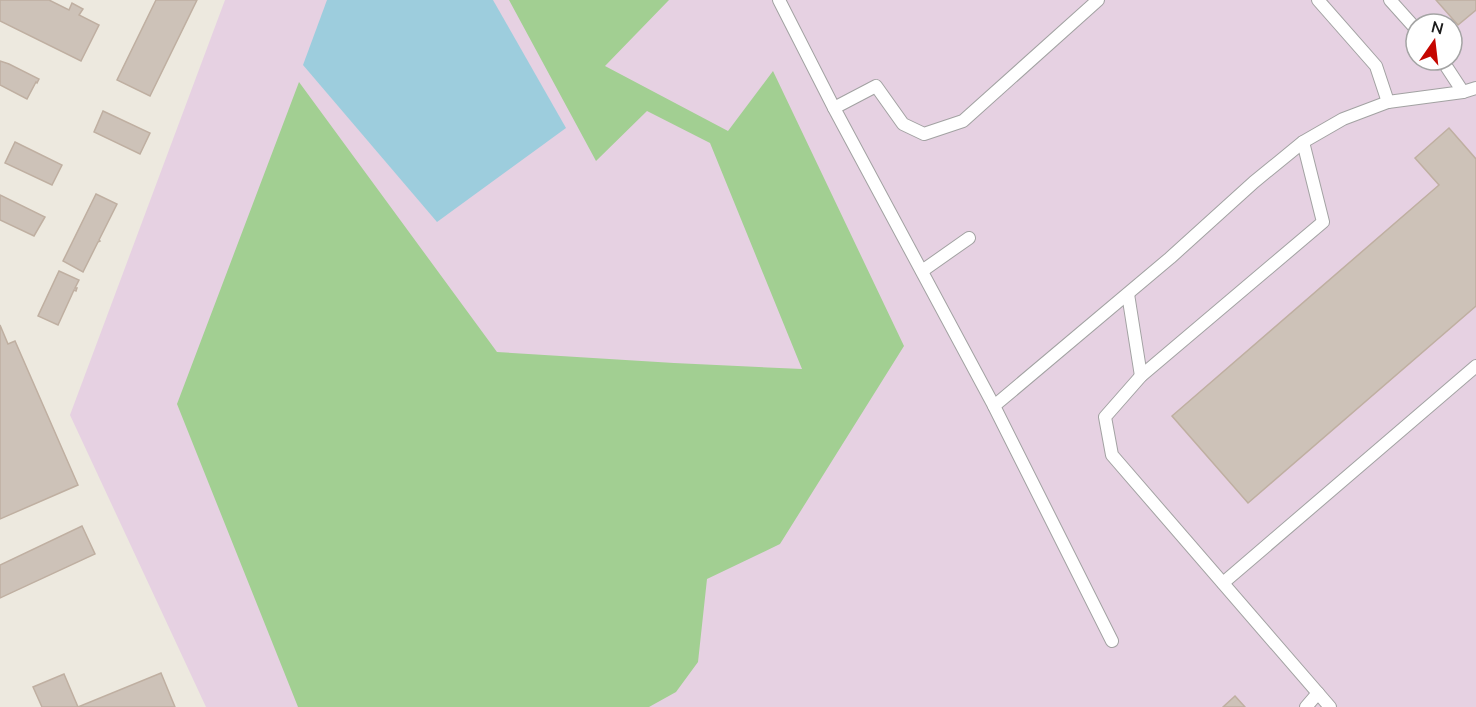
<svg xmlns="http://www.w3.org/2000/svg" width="1476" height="707" viewBox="0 0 1476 707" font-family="'Nunito Sans',sans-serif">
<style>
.industrial{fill:#e6d1e2;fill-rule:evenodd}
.forest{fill:#a2cf92}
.water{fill:#9dcddd}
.building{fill:#cdc2b8;stroke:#bfafa1;stroke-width:1.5}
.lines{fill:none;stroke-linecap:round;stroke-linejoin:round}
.lane-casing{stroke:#a2a2a2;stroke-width:14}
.lane{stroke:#fff;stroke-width:12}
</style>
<rect width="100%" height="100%" fill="#ede9df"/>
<path class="industrial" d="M225 0H1476V707H206L70 415ZM1416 24H1452V60H1416Z"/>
<polygon class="forest" points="509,0 669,0 605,66 728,131 773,71 904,346 780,544 707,579 698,662 676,692 649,707 298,707 177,404 299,82 497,352 674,363 802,369 710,143 647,111 596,161"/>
<polygon class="water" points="327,0 493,0 566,128 437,222 303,65"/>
<g class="building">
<polygon points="0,0 49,0 69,10 72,3 83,9 79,15 99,25 81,61 0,21"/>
<polygon points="156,0 197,0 150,96 117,80"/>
<polygon points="1436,0 1476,0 1476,10 1458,25"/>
<polygon points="0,61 9,64 39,79 37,83 36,82 27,99 0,85"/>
<polygon points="103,111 150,133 140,154 94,132"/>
<polygon points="1449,128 1476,159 1476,306 1248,503 1172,416 1439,185 1415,158"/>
<polygon points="15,142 62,165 52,185 5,163"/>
<polygon points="96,194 117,204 99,240 100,241 98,242 83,272 63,261"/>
<polygon points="0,195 45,217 34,236 0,220"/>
<polygon points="59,271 79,280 75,288 77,288 76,291 74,290 58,325 38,316"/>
<polygon points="0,325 8,344 15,341 78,485 0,519"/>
<polygon points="82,526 95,554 0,598 0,565"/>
<polygon points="161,673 175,707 78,707"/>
<polygon points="64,674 78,707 42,707 33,687"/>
<polygon points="1235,696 1245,707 1223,707"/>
</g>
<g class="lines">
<defs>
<g id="lane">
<polyline points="779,0 834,108 994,406 1112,641"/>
<polyline points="1318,0 1376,66 1388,102"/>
<polyline points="1390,0 1416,29"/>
<polyline points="1442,60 1463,92"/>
<polyline points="834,108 876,86 903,124 924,134 963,121 1098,0"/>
<polyline points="1303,142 1323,222 1141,376 1105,417 1112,455 1330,707"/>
<polyline points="922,271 969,238"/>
<polyline points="1128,294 1141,376"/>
<polyline points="994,406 1170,258 1254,182 1303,142 1343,119 1388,102 1463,92 1476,88"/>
<polyline points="1223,583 1476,366"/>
<polyline points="1306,707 1318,693"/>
</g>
</defs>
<use href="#lane" class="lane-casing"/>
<use href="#lane" class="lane"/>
</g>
<g transform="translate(1434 42) rotate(14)"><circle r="28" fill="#ffffff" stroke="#a4a4a4" stroke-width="1.5"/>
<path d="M0-4.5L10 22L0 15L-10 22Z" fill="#c50600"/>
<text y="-9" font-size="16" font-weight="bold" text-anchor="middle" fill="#1b1b1b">N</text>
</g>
</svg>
